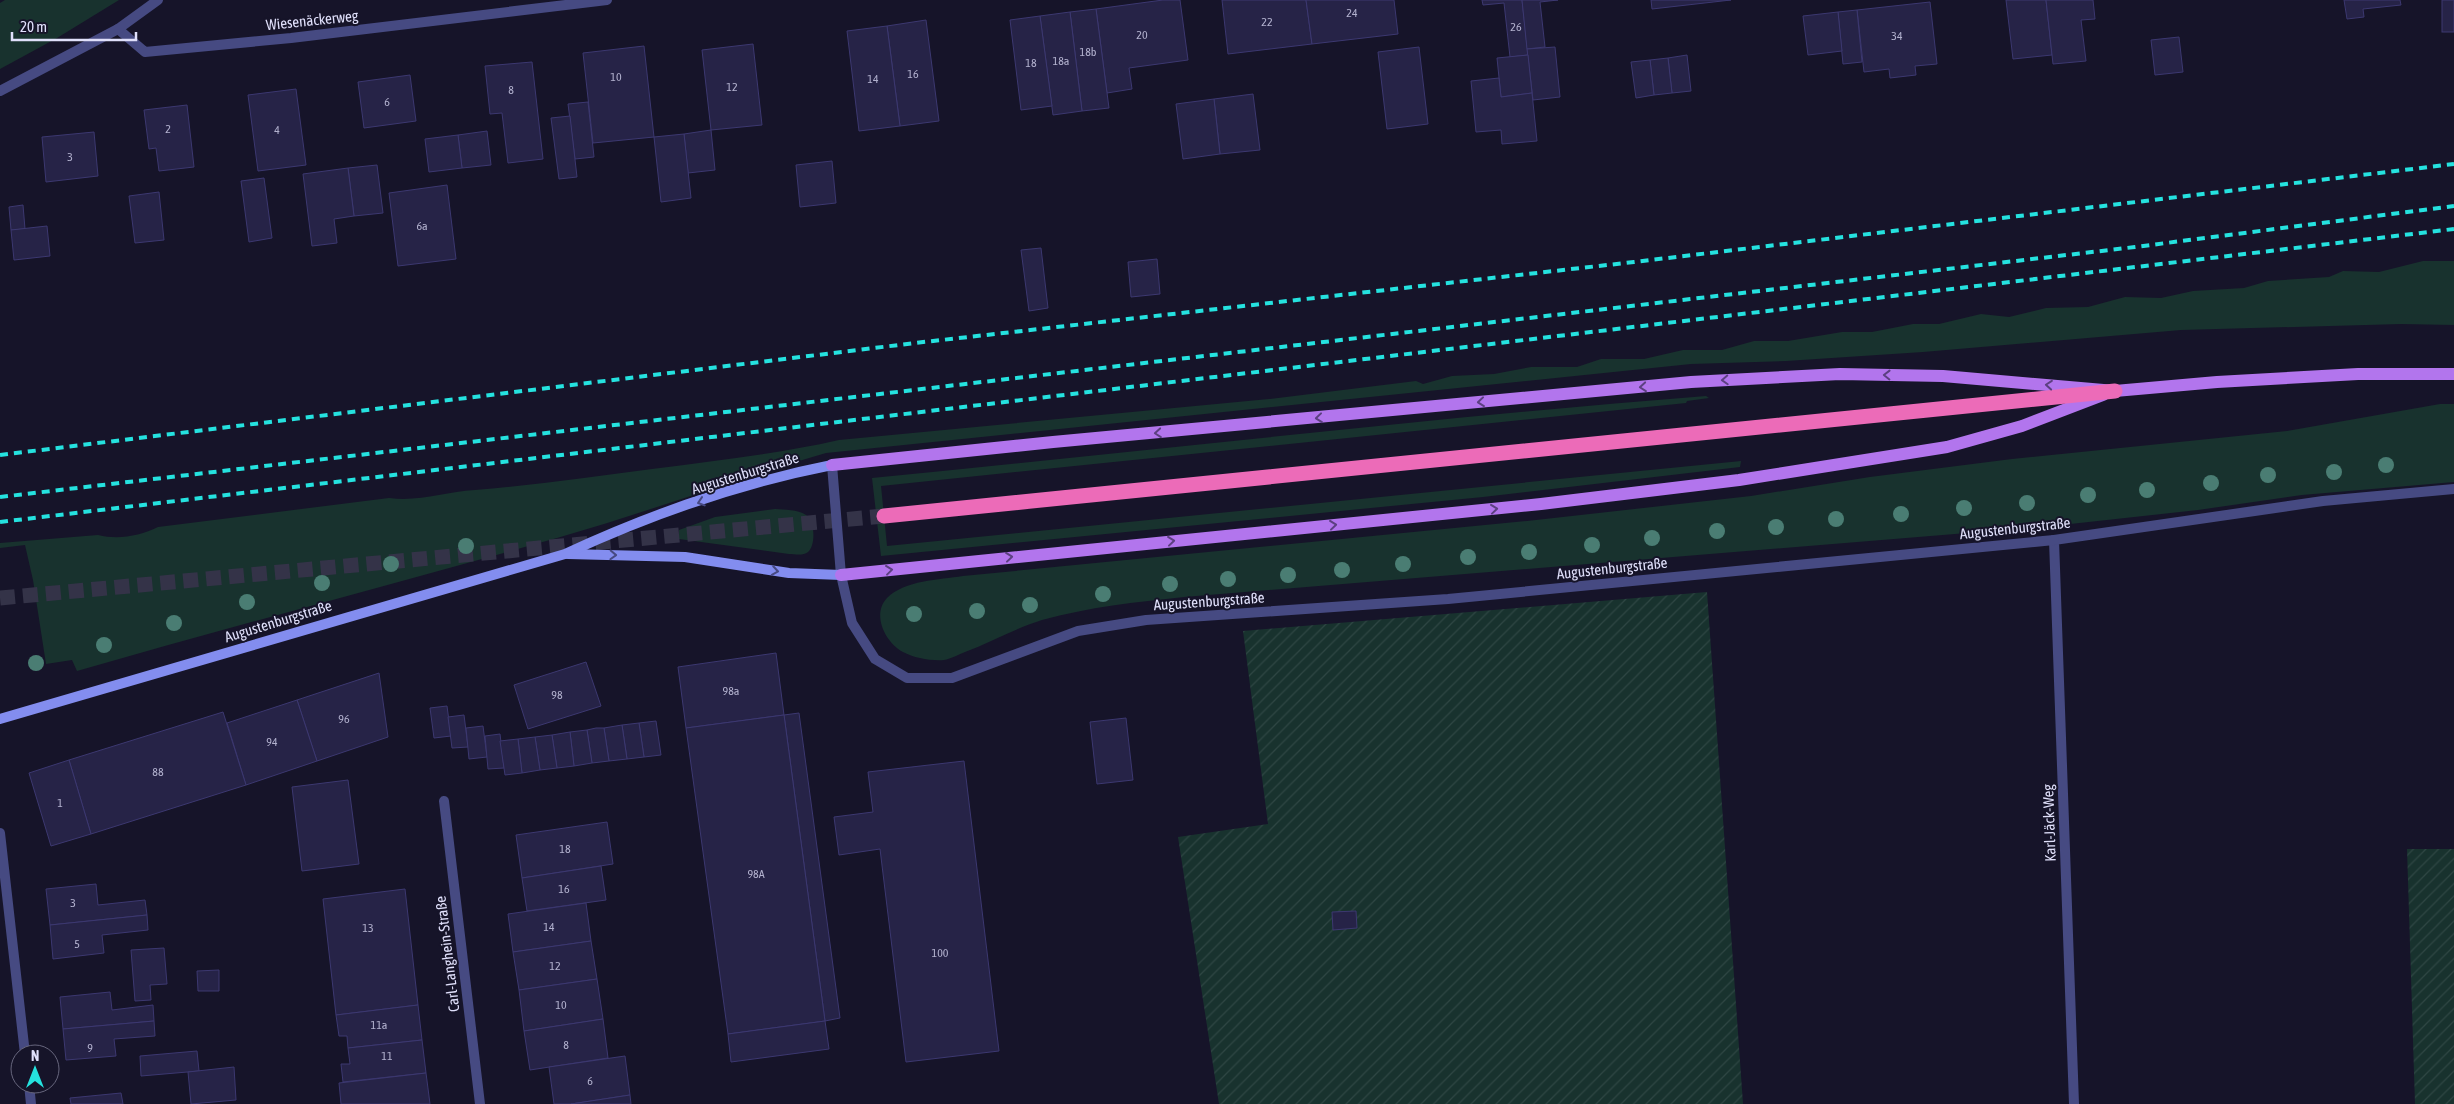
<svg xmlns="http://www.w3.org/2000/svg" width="2454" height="1104" viewBox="0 0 2454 1104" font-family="'Asap Condensed',sans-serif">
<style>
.grass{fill:#18322e}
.garden{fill:url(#garden-furrows)}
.building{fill:#262347;stroke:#3c3870}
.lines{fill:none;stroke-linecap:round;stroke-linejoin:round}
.highway-tunnel{stroke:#343348;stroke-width:15;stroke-dasharray:15 8;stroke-linecap:butt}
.lane{stroke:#464a82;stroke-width:10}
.street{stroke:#464a82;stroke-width:10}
.secondary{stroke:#838def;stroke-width:10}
.primary{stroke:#b275ed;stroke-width:12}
.highway{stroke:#ec6bb8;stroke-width:15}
.rail{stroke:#25e2df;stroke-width:4;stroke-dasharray:8 6;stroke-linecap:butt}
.tree{fill:#4a7d73}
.oneway{stroke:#5c4081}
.oneway2{stroke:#474a82}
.labels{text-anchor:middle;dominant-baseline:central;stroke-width:4;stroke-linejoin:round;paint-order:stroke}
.number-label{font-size:12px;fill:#b2b1ce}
.street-label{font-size:15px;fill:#e0e0fb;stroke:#161429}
</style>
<defs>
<pattern id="garden-furrows" width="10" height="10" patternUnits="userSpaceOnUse" patternTransform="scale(1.25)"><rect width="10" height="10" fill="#18322e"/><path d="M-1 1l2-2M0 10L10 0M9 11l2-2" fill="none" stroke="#2e4643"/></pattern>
</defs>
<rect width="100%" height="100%" fill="#161429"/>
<g class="grass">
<polygon points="5,0 119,0 57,38 0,69 0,3"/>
<path d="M2423 261H2454V325L2401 324 2181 330 1923 352 1786 361 1691 364 826 453C736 479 648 512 557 538 397 583 237 625 77 671L72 660 46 664 33 580 25 545 0 548V543L98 535C118 540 140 536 158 527L389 498C419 502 445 492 475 490 534 485 593 477 652 469 715 461 777 454 839 440L1269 399 1416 381 1423 384 1452 376 1494 374 1531 367H1577L1601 359H1644L1683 350H1722L1754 341H1788L1842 332H1872L1913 324H1939L1981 314 2009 317 2046 308 2088 307 2125 297 2161 298 2193 291 2244 288 2268 281 2329 277 2343 271 2379 272Z"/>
<path d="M1706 396 1709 398 1687 401 1686 403 881 486 887 546 1741 461 1740 467 1483 497 881 556 872 478C1150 451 1428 418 1706 396Z"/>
<path d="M2440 404H2454V482L2302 495 2198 510 2052 526 1184 597C1136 602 1089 607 1042 620 1016 628 991 642 965 652 959 654 951 659 944 660 931 661 914 658 903 652 886 643 871 615 887 598 905 580 939 580 963 576L1527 521 1751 496 1870 477 2012 459 2287 431Z"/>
<path d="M775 509C785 510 797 509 806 515 815 521 816 545 808 552 803 556 795 554 789 554L679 539V530L715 517Z"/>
</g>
<g class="garden">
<polygon points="1707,592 1743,1104 1219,1104 1178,837 1268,824 1243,631"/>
<polygon points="2407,849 2454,849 2454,1104 2415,1104"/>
</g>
<g class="building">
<polygon points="1163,0 1180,0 1188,60 1129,68 1132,89 1107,93 1096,9"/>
<polygon points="1222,0 1306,0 1312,44 1228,54"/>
<polygon points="1306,0 1394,0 1398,34 1312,44"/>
<polygon points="1482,0 1522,0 1528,55 1510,57 1504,3 1483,5"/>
<polygon points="1522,0 1558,0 1540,2 1545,47 1527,49"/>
<polygon points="1651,0 1731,0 1652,9"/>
<polygon points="2006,0 2046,0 2052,55 2013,59"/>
<polygon points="2046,0 2093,0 2095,19 2081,20 2086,61 2053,64"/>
<polygon points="2344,0 2400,0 2401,5 2363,9 2364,17 2347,19"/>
<rect x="2442" y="0" width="12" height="32"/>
<polygon points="1930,2 1937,64 1915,66 1916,75 1890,78 1889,69 1864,72 1857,10"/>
<polygon points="1096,9 1109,108 1082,111 1070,12"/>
<polygon points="1857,10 1862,62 1843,64 1838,12"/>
<polygon points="1070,12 1082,111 1053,115 1040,16"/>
<polygon points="1838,12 1842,51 1808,55 1803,16"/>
<polygon points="1040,16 1052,106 1021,110 1010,20"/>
<polygon points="926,20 939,121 900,126 887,26"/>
<polygon points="887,26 900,126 859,131 847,31"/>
<polygon points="2179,37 2183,72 2155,75 2151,40"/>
<polygon points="753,44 762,125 711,130 702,50"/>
<polygon points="644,46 654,137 593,143 583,53"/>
<polygon points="1419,47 1428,124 1387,129 1378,52"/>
<polygon points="1555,47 1560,97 1533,100 1527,49"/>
<polygon points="1528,55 1532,93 1501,97 1497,58"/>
<polygon points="1687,55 1691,91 1672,93 1668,58"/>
<polygon points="1668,58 1672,93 1654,95 1650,60"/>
<polygon points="1650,60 1654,95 1636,98 1631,62"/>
<polygon points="532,62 543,159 508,163 502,113 490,114 485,66"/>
<polygon points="410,75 416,121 364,128 358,82"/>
<polygon points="1499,78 1501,97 1532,93 1537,141 1502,144 1501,130 1476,132 1471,81"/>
<polygon points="296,89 306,165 258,171 248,95"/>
<polygon points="1253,94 1260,150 1220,154 1214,99"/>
<polygon points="1214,99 1220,154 1183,159 1176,104"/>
<polygon points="588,102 594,157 575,159 568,104"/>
<polygon points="187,105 194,167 159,171 156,148 149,149 144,110"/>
<polygon points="570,116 577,177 559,179 551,118"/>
<polygon points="711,130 715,170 688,173 684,134"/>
<polygon points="487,131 491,165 462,168 458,135"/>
<polygon points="94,132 98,176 46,182 42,137"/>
<polygon points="684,134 691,198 661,202 654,137"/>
<polygon points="458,135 462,168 429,172 425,139"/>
<polygon points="832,161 836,203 800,207 796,165"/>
<polygon points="377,165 383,213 354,216 348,168"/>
<polygon points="348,168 354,216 334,219 337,243 312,246 303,174"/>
<polygon points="264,178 272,238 249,242 241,181"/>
<polygon points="447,185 456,259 398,266 389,193"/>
<polygon points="159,192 164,240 135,243 129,196"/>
<polygon points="23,205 25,229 11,230 9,207"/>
<polygon points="47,226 50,256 14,260 11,230"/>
<polygon points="1041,248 1048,308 1029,311 1021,250"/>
<polygon points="1157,259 1160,294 1131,297 1128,262"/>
<polygon points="776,653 784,715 686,728 678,667"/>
<polygon points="586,662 601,706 528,729 514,685"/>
<polygon points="379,673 388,737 317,761 297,700"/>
<polygon points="297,700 317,761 246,785 227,723"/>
<polygon points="447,706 451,736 434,738 430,708"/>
<polygon points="223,712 246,785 91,834 69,760"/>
<polygon points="799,713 840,1018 825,1021 784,715"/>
<polygon points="464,715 468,747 452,748 448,717"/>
<polygon points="784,715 825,1021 728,1034 686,728"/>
<polygon points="1126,718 1133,780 1097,784 1090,722"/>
<polygon points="656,721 661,755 644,757 639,723"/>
<polygon points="639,723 644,757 627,759 622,725"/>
<polygon points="622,725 627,759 609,761 604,728"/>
<polygon points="483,726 487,757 469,759 466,728"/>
<polygon points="596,728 604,728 609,761 592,763 587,730"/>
<polygon points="587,730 592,763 574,766 570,732"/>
<polygon points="570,732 574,766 557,768 552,735"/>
<polygon points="500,734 504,768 488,769 485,736"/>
<polygon points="552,735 557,768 540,770 535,737"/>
<polygon points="535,737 540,770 522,773 518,739"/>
<polygon points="518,739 522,773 505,775 500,741"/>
<polygon points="69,760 91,834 51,846 29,773"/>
<polygon points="964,761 999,1051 906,1062 880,849 839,855 834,817 873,812 868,772"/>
<polygon points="348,780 359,864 302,871 292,787"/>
<polygon points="607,822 613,864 522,878 516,835"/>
<polygon points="601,866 606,900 527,911 522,878"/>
<polygon points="96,884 98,905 145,900 147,915 50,925 46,889"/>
<polygon points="405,889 418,1005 336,1015 323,899"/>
<polygon points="586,903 591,941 513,952 508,914"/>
<polygon points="1356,911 1357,928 1333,930 1332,912"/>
<polygon points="147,915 148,930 102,935 104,953 53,959 50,925"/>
<polygon points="591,941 597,979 519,990 513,952"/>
<polygon points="164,948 167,984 150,985 151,1000 135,1001 131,950"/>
<polygon points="219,970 219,991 198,991 197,971"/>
<polygon points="597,979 603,1019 524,1031 519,990"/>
<polygon points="110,992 112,1010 153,1005 154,1021 63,1029 60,997"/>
<polygon points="418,1005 422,1040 348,1048 347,1036 339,1036 336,1015"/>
<polygon points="603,1019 608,1058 530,1070 524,1031"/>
<polygon points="154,1021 155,1036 114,1039 116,1056 66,1060 63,1029"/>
<polygon points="825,1021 829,1049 731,1062 728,1034"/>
<polygon points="422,1040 426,1073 343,1082 341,1064 350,1064 348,1048"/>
<polygon points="197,1051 199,1071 141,1076 140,1056"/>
<polygon points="625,1056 630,1095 571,1104 554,1104 549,1067"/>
<polygon points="234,1067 236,1100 191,1104 188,1072"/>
<polygon points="426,1073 430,1104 341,1104 339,1083"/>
<polygon points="121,1093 123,1104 71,1104 70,1098"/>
<polygon points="630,1095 631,1104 571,1104"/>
</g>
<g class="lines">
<polyline class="highway-tunnel" points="0,598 884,516"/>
<polyline class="lane" points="2074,1104 2054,540 2323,501 2454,489"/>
<g class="street">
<polyline points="118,29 145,52 291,38 607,0"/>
<polyline points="0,91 118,29 158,0"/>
<polyline points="832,465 841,575 852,623 875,659 907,678 952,678 1078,631 1146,620 1448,599 2054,540"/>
<polyline points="444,801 480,1104"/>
<polyline points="0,833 25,1054"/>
<polyline points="29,1084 31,1104"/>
</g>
<g class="secondary">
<polyline points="568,554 685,557 789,573 841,575"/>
<path d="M0 719 565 554C649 515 740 483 832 465"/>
</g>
<g class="primary">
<polyline points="832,465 1053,442 1691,382 1840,374 1943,376 2115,391 2217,382 2358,374 2454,374"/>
<polyline points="841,575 1541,504 1739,480 1947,447 2022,426 2103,395"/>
</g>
<polyline class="highway" points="884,516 2115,391"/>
<g class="rail">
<polyline points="0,455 915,343 1634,262 2454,164"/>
<polyline points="0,497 2135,247 2454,206"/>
<polyline points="0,522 2454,229"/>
</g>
</g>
<g class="tree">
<circle cx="2386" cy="465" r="8"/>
<circle cx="2334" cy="472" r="8"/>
<circle cx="2268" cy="475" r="8"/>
<circle cx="2211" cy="483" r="8"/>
<circle cx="2147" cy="490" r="8"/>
<circle cx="2088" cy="495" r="8"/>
<circle cx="2027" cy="503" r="8"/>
<circle cx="1964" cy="508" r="8"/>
<circle cx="1901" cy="514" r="8"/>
<circle cx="1836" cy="519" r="8"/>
<circle cx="1776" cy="527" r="8"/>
<circle cx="1717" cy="531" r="8"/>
<circle cx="1652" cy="538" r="8"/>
<circle cx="1592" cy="545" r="8"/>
<circle cx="466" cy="546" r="8"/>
<circle cx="1529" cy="552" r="8"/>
<circle cx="1468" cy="557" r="8"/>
<circle cx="391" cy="564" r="8"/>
<circle cx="1403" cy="564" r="8"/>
<circle cx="1342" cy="570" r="8"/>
<circle cx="1288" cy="575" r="8"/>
<circle cx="1228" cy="579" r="8"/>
<circle cx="322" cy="583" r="8"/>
<circle cx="1170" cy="584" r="8"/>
<circle cx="1103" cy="594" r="8"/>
<circle cx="247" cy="602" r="8"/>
<circle cx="1030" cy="605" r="8"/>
<circle cx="977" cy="611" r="8"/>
<circle cx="914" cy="614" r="8"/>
<circle cx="174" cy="623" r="8"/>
<circle cx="104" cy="645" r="8"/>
<circle cx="36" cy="663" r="8"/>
</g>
<defs><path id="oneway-chevron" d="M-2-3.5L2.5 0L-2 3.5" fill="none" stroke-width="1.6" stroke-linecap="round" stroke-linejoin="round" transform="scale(1.25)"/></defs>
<g class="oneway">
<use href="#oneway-chevron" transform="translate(1887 375) rotate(-179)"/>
<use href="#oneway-chevron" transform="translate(1725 380) rotate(177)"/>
<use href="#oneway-chevron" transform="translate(2049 385) rotate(-175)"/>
<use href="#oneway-chevron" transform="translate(1643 387) rotate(175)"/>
<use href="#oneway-chevron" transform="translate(1481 402) rotate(174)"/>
<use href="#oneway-chevron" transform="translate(1319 418) rotate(174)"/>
<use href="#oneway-chevron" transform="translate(1158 433) rotate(175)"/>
<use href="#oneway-chevron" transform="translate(1494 509) rotate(-6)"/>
<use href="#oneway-chevron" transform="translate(1333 525) rotate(-6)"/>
<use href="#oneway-chevron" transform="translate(1171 541) rotate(-6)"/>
<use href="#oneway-chevron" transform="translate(1009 557) rotate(-6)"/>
<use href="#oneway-chevron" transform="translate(889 570) rotate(-7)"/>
</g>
<g class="oneway2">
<use href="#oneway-chevron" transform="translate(701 502) rotate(162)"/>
<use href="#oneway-chevron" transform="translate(613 555) rotate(2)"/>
<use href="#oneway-chevron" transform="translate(775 571) rotate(9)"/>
</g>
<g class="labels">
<g class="number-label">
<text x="1352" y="13">24</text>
<text x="1267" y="22">22</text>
<text x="1516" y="27">26</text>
<text x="1142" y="35">20</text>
<text x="1897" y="36">34</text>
<text x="1088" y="52">18b</text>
<text x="1061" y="61">18a</text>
<text x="1031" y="63">18</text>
<text x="913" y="74">16</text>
<text x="616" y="77">10</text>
<text x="873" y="79">14</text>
<text x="732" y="87">12</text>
<text x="511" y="90">8</text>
<text x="387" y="102">6</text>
<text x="168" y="129">2</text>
<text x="277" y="130">4</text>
<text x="70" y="157">3</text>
<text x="422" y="226">6a</text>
<text x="731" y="691">98a</text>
<text x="557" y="695">98</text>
<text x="344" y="719">96</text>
<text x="272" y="742">94</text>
<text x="158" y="772">88</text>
<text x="60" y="803">1</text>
<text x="565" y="849">18</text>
<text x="756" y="874">98A</text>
<text x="564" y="889">16</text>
<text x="73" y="903">3</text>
<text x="549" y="927">14</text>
<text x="368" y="928">13</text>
<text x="77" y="944">5</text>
<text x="940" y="953">100</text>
<text x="555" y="966">12</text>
<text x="561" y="1005">10</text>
<text x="379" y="1025">11a</text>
<text x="566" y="1045">8</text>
<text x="90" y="1048">9</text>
<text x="387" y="1056">11</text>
<text x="590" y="1081">6</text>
</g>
<g class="street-label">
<text transform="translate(312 20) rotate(-6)">Wiesenäckerweg</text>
<text transform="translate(745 473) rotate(-17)">Augustenburgstraße</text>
<text transform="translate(2015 528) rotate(-6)">Augustenburgstraße</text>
<text transform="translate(1612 568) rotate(-6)">Augustenburgstraße</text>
<text transform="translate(1209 601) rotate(-4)">Augustenburgstraße</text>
<text transform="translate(278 621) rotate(-17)">Augustenburgstraße</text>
<text transform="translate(2049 823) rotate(-92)">Karl-Jäck-Weg</text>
<text transform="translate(447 954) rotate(-97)">Carl-Langhein-Straße</text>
</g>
</g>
<g transform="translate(35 1069)"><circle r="24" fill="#161429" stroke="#67667d"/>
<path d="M0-4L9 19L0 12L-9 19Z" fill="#25e2df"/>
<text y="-8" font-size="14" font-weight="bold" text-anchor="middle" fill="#e0e0fb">N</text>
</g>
<path d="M12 32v8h124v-8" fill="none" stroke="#e0e0fb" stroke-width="2.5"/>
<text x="20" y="32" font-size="15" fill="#e0e0fb" stroke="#161429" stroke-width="4" paint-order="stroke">20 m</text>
</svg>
